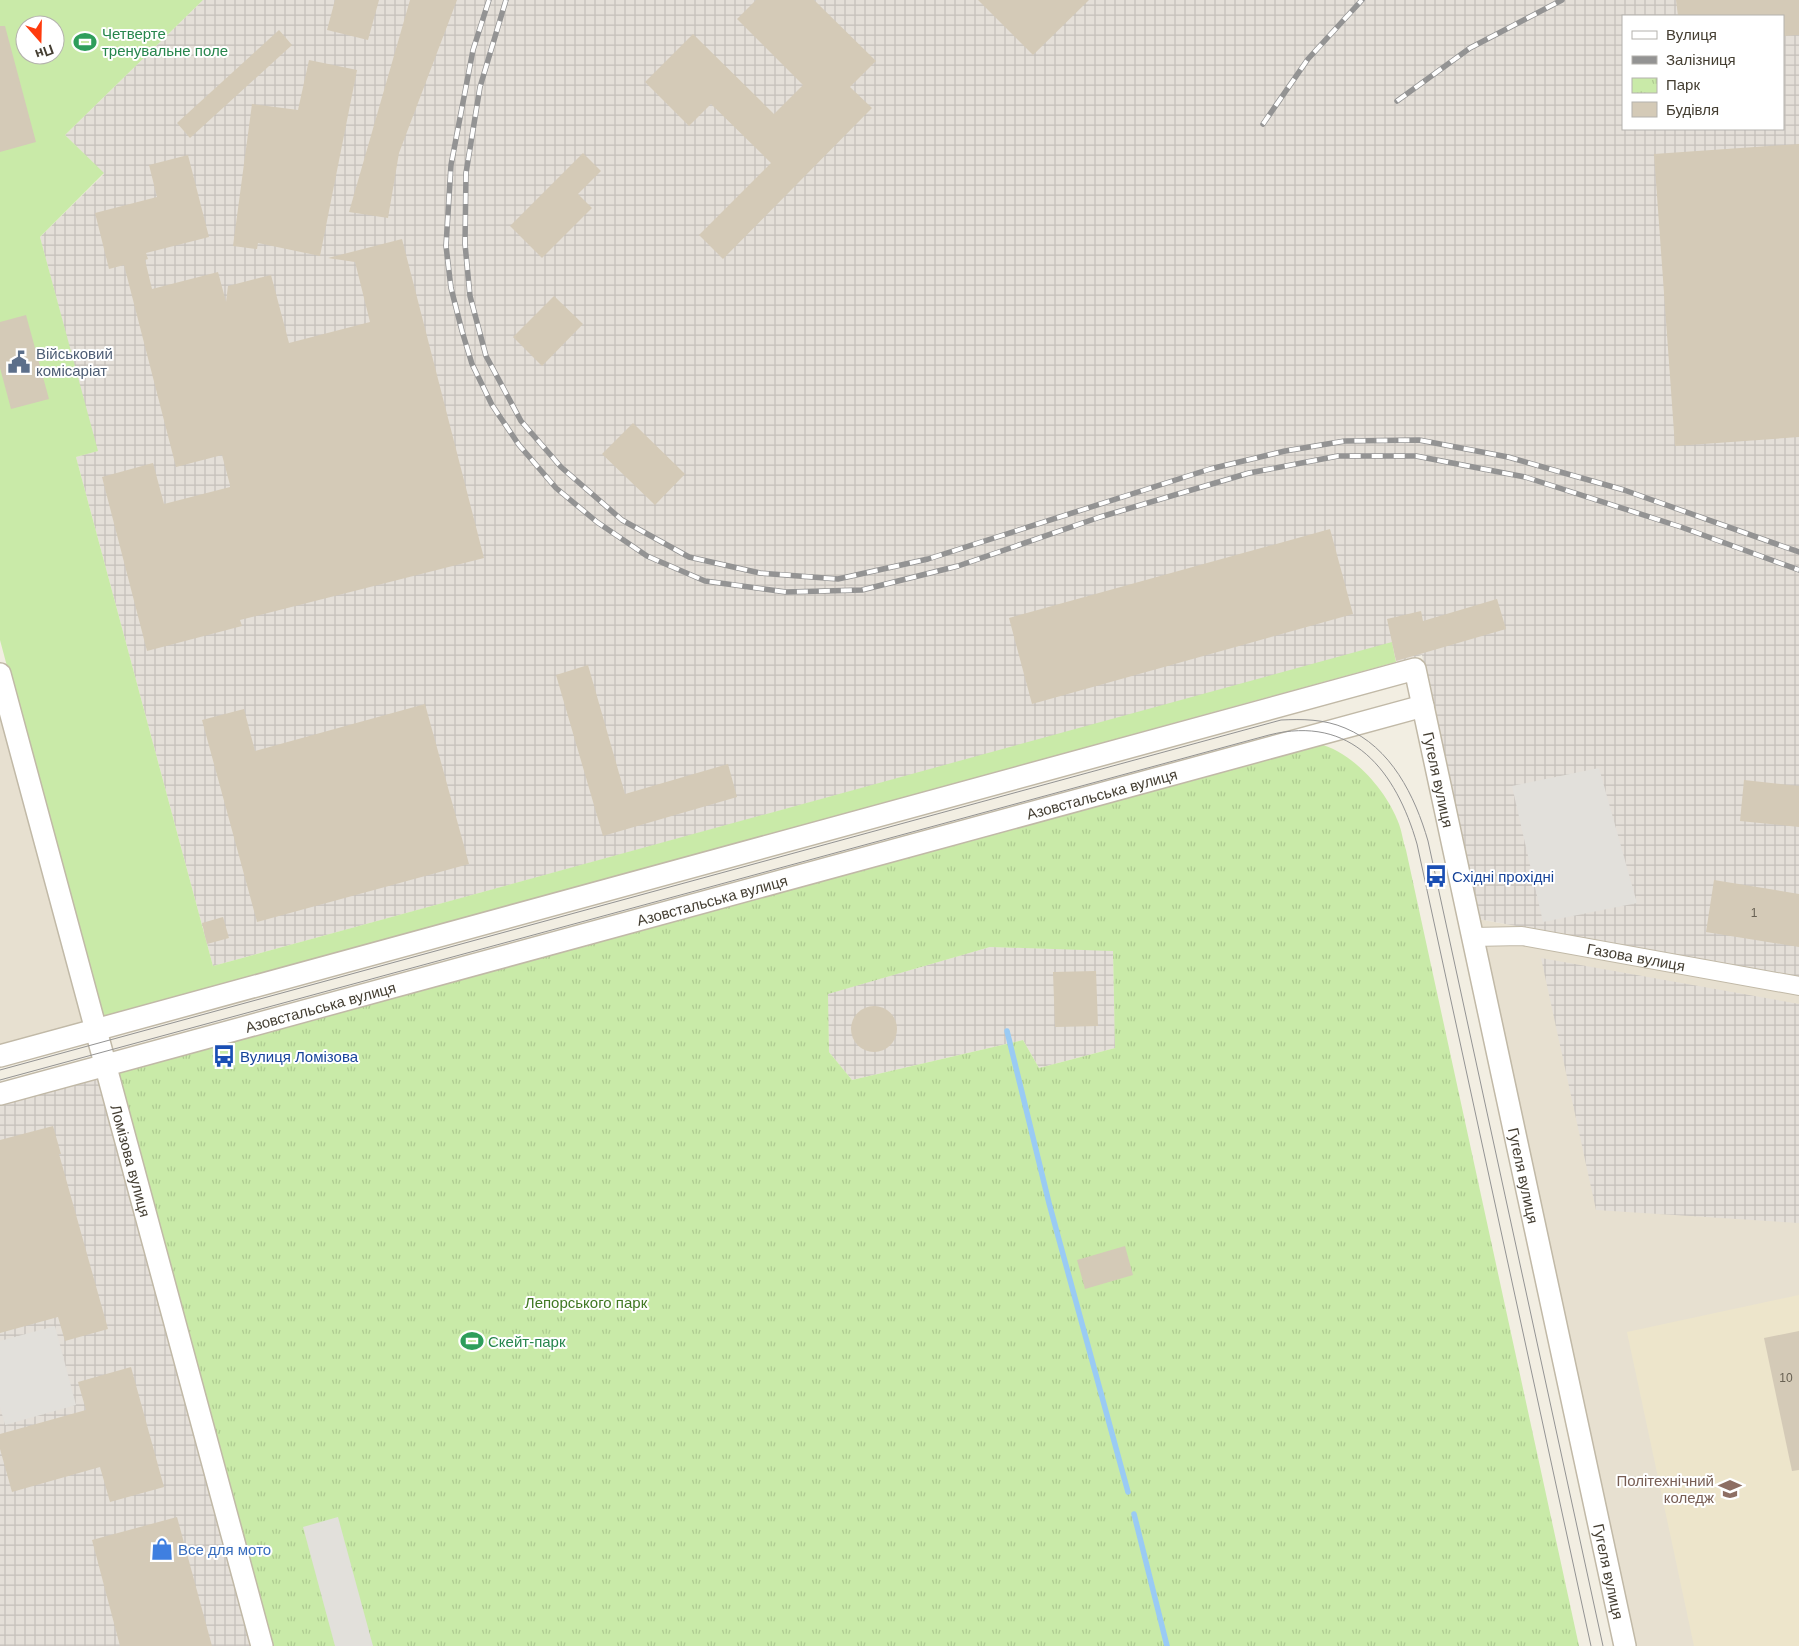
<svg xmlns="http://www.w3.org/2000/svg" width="1799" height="1646" viewBox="0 0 1799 1646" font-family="Arial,sans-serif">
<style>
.residential{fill:#e7e0d0}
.industrial{fill:url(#industrial-grid);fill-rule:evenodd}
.education{fill:#ede5cb}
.grass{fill:#c9eaa8;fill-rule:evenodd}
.park{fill:url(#park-tufts);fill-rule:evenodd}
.parking{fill:#e2e0db}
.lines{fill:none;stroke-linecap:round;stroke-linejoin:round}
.stream{stroke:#9acbf4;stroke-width:5.5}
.building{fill:#d4cab7}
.minor-casing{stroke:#c1b9a7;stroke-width:20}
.tertiary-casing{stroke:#c1b9a7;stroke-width:24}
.minor{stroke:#fff;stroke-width:18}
.tertiary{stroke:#fff;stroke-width:21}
.tram{stroke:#939393;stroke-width:1}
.rail-casing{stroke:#939393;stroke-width:5.5}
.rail{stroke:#fff;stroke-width:4;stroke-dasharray:11;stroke-linecap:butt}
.labels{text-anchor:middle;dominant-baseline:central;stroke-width:4;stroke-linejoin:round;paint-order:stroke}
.number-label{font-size:12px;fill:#686153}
.leisure-label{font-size:15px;fill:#27864d;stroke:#fff;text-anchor:start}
.service-label{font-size:15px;fill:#4e5e75;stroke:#fff;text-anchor:start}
.street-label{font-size:15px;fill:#443e32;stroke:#fff}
.transit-label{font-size:15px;fill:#164399;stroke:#fff;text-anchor:start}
.park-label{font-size:15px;fill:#407823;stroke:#fff}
.education-label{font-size:15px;fill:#785e54;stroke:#fff;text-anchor:end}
.shop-label{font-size:15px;fill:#366cbe;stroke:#fff;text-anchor:start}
</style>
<defs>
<pattern id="industrial-grid" width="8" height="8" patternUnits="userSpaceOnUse" patternTransform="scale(1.25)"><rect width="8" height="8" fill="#e4dfd8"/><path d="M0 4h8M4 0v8" fill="none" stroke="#c5c0ba"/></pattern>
<pattern id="park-tufts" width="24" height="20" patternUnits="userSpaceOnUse" patternTransform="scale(1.25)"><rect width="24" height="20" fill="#c9eaa8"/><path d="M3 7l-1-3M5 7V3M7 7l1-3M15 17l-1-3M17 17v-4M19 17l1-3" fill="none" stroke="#aeca91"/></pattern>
</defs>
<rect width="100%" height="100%" fill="#f2eee2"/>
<g class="residential">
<polygon points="0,705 86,1023 0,1046"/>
<polygon points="1478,919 1799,977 1799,1646 1633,1646"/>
</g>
<g class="industrial">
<path d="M203 0H1799V977L1478 919 1422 655 1397 662 1392 643 213 966 76 457 97 451 40 237 104 174 65 135ZM1623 16H1783V129H1623Z"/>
<polygon points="990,947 1113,950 1115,1048 1039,1068 1023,1040 852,1080 829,1052 827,994"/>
<polygon points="1541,958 1799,1004 1799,1223 1596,1210"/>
<polygon points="101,1078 255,1646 0,1646 0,1105"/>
</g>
<polygon class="education" points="1799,1295 1799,1646 1694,1646 1627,1332"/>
<path class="grass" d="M0 0H203L65 135 104 173 40 237 98 451 76 457 213 966 1392 642 1396 662 101 1018 0 640ZM25 25H55V55H25Z"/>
<path class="park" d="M1319 744C1353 752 1387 791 1399 824 1402 832 1403 842 1406 850L1579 1646H269L114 1074ZM990 947 1113 951 1115 1048 1039 1068 1023 1040 852 1080 829 1052 828 994Z"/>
<g class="parking">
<polygon points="1599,768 1637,903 1543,922 1512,786"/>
<polygon points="55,1326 76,1405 5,1425 0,1407 0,1341"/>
<polygon points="338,1517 373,1646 335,1646 303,1527"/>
</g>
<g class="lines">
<g class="stream">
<polyline points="1007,1031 1049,1203 1128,1492"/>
<polyline points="1134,1514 1167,1646"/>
</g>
</g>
<g class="building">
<polygon points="335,0 379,0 368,40 327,30"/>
<polygon points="410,0 457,0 399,153 388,218 349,212"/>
<polygon points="756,0 814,0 876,61 850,87 872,108 723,259 699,235 771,163 711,104 689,126 645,82 693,34 774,114 803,85 737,19"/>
<polygon points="978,0 1089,0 1033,55"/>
<polygon points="1676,0 1799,0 1799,35 1783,36 1783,16 1678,16"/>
<polygon points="0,26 5,26 36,142 0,152"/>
<polygon points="279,30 292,45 190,138 177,123"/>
<polygon points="309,60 357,70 320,256 258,243 257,249 233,246 252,104 298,110"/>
<polygon points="1799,144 1799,437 1675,446 1654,154"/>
<polygon points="583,153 601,171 578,194 592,208 542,258 510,226"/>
<polygon points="188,155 209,237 146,253 148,259 145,260 152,289 218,272 226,302 228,286 271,275 289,343 370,322 355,262 328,258 402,239 484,558 240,620 242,626 147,651 102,477 153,463 164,504 230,487 230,485 222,455 176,467 124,265 109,269 95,213 157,197 149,165"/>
<polygon points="554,296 583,324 542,366 513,337"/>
<polygon points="26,315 49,399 11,409 0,368 0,322"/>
<polygon points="633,423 685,474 655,505 602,454"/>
<polygon points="1330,529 1353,614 1032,704 1009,618"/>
<polygon points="1497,599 1506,629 1396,661 1387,619 1421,611 1423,621"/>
<polygon points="588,665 625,794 728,764 737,797 603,836 556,675"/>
<polygon points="425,704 469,864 257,922 202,720 244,709 255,751"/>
<polygon points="1744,780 1799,786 1799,827 1740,821"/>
<polygon points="1714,880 1799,894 1799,947 1706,932"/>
<polygon points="223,917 229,938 207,944 202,923"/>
<polygon points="1096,971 1098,1026 1055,1027 1053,972"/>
<circle cx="874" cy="1029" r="23"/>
<polygon points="53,1126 61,1154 59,1154 108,1329 65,1341 58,1317 0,1333 0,1140"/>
<polygon points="1125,1246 1133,1275 1085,1289 1077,1260"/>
<polygon points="1799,1331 1799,1470 1792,1471 1764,1338"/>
<polygon points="131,1367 164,1487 110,1502 100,1467 12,1492 0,1449 0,1434 86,1410 78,1382"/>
<polygon points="177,1517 212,1646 120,1646 92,1540"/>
</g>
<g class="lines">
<defs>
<g id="minor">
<path id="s1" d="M1473 937 1522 936 1799 986"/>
</g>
<g id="tertiary">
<path id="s2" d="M0 674 262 1646"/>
<path id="s3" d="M0 1056 1415 669 1625 1646"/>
<path id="s4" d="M0 1094 1423 706"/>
</g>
</defs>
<use href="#minor" class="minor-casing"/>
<use href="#tertiary" class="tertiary-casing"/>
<use href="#minor" class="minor"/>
<use href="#tertiary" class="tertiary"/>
<g class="tram">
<path d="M0 1070 1281 720C1302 719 1324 719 1345 728 1391 747 1415 796 1428 841L1603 1646"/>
<path d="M0 1080 1269 735C1352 714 1396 771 1417 844L1591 1646"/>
</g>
<defs>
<g id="rail">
<polyline points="489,0 473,50 451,165 446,246 451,288 462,331 472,364 492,405 519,445 556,488 597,522 647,556 705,581 786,592 862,590 958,566 1100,517 1249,473 1338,456 1416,456 1525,477 1681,527 1799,570"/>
<polyline points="506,0 480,87 466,173 465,244 470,296 486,356 521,421 561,467 622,520 689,557 760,573 838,579 928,559 1210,469 1285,451 1345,441 1419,440 1508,457 1624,490 1799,552"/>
<polyline points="1397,101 1470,48 1562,0"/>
<polyline points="1263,124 1308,59 1362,0"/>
</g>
</defs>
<use href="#rail" class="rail-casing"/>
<use href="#rail" class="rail"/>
</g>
<defs>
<symbol id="stadium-bare" viewBox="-9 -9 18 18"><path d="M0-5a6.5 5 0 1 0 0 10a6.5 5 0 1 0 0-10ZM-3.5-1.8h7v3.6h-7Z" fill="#2e9e5b" stroke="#fff" stroke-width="2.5" paint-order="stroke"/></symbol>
<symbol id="civic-bare" viewBox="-9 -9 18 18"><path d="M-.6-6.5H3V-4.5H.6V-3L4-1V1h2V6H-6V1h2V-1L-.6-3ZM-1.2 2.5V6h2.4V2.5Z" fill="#5c6f8a" stroke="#fff" stroke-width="2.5" paint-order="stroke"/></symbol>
<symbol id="bus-bare" viewBox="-9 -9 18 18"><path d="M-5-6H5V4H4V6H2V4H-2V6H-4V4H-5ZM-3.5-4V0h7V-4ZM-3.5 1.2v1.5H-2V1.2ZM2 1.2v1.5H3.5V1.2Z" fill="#1a4fb4" stroke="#fff" stroke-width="2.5" paint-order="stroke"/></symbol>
<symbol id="university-bare" viewBox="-9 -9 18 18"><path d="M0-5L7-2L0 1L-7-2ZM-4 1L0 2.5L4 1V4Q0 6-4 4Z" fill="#8d6e63" stroke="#fff" stroke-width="2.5" paint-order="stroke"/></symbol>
<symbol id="shop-bare" viewBox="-9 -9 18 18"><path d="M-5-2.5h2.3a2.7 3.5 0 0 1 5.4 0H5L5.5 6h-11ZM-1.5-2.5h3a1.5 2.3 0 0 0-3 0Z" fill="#3f7fe0" stroke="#fff" stroke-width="2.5" paint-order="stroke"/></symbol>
</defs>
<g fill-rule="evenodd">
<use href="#stadium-bare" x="69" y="26" width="32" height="32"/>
<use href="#civic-bare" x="3" y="346" width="32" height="32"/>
<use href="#bus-bare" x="1420" y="860" width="32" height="32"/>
<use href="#bus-bare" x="208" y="1040" width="32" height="32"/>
<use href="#stadium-bare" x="456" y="1325" width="32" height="32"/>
<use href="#university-bare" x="1714" y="1473" width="32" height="32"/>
<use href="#shop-bare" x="146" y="1533" width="32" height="32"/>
</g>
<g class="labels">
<g class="number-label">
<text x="1754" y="913">1</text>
<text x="1786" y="1378">10</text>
</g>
<g class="leisure-label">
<text x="102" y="33">Четверте<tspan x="102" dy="17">тренувальне поле</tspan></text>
<text x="488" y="1341">Скейт-парк</text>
</g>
<g class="service-label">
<text x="36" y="353">Військовий<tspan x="36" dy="17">комісаріат</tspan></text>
</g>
<g class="street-label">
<text stroke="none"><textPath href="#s3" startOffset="1580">Гугеля вулиця</textPath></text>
<text stroke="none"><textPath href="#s4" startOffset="1142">Азовстальська вулиця</textPath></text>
<text stroke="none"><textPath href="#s4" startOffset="738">Азовстальська вулиця</textPath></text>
<text stroke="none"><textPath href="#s1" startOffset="165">Газова вулиця</textPath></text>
<text stroke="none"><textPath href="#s4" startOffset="332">Азовстальська вулиця</textPath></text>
<text stroke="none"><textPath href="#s2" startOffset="504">Ломізова вулиця</textPath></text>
<text stroke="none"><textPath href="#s3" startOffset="1985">Гугеля вулиця</textPath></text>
<text stroke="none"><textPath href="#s3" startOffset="2390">Гугеля вулиця</textPath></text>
</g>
<g class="transit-label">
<text x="1452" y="876">Східні прохідні</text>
<text x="240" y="1056">Вулиця Ломізова</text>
</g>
<g class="park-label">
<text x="586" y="1302">Лепорського парк</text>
</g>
<g class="education-label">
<text x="1714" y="1480">Політехнічний<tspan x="1714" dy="17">коледж</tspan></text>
</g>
<g class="shop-label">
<text x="178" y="1549">Все для мото</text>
</g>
</g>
<rect x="1622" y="15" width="162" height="115" fill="#ffffff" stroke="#b4b2ad"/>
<rect x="1632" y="31" width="25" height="8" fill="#ffffff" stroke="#b4b2ad"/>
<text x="1666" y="40" font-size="15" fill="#443e32">Вулиця</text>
<rect x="1632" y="56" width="25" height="8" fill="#939393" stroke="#b4b2ad"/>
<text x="1666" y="65" font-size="15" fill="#443e32">Залізниця</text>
<rect x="1632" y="78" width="25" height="15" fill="url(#park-tufts)" stroke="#b4b2ad"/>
<text x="1666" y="90" font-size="15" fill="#443e32">Парк</text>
<rect x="1632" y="102" width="25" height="15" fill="#d4cab7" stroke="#b4b2ad"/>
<text x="1666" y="115" font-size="15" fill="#443e32">Будівля</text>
<g transform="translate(40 40) rotate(160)"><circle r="24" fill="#ffffff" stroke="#b4b2ad"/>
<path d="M0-4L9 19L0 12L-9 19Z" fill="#ff3b0d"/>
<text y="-8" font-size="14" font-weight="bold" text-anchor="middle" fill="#443e32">Пн</text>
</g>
</svg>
